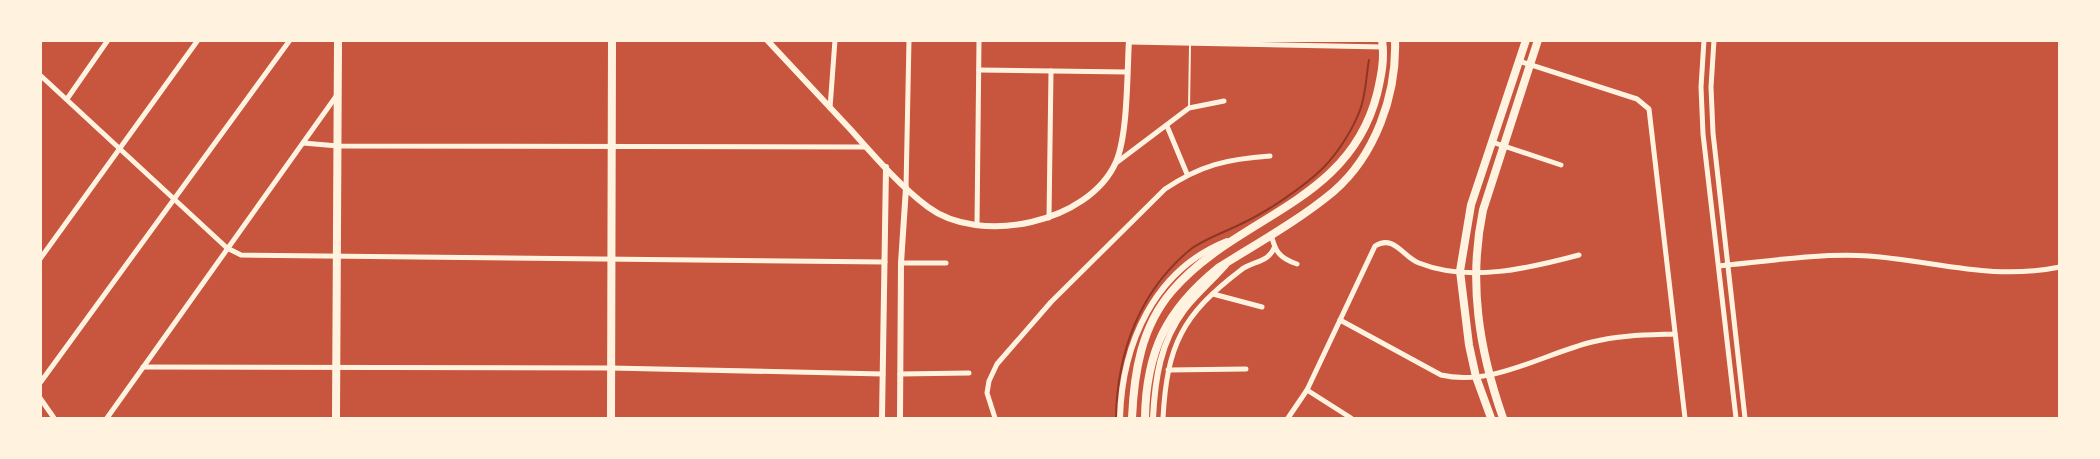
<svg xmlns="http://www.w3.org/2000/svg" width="2100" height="459" viewBox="0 0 2100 459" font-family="'Alegreya Sans',sans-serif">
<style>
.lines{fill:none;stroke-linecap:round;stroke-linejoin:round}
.stream{stroke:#8f3625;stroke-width:2}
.service{stroke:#fff3e0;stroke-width:2}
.minor{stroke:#fff3e0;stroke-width:5}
.tertiary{stroke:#fff3e0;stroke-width:6}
.secondary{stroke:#fff3e0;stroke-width:8}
.primary{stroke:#fff3e0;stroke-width:8}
</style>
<rect width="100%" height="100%" fill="#c8553d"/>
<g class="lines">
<path class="stream" d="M1116 418C1117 354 1139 291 1191 249 1206 238 1228 231 1245 222 1268 211 1305 186 1323 168 1338 153 1353 129 1360 110 1366 95 1366 76 1369 60"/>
<polyline class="service" points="1189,108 1190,45"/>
<g class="minor">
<polyline points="1704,40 1701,87 1703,134 1736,418"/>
<polyline points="1714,40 1711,87 1713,133 1745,418"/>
<polyline points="1129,42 1383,47"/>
<polyline points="1519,61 1637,99 1649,109 1685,418"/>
<polyline points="979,70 1127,72"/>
<polyline points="40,75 227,248 241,255 885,262"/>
<polyline points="67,99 108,40"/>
<polyline points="830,108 835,40"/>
<polyline points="1167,126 1187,174"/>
<polyline points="1492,142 1561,165"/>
<polyline points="303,143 338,146 866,147"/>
<polyline points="1116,163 1189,108 1224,101"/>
<polyline points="906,188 909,40"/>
<polyline points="1049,218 1051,71"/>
<polyline points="977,225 979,40"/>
<path d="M1271 234C1275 251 1279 258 1297 264"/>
<polyline points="40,259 198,40"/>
<polyline points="901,263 946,263"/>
<path d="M1719 266C1769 261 1819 253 1869 256 1936 261 1992 281 2060 267"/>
<polyline points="1213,294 1262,307"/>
<path d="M1340 320 1441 375C1492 387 1543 354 1592 342 1619 335 1647 335 1675 334"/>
<polyline points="143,367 611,368 883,374"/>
<polyline points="1168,370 1246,369"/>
<polyline points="900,374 969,373"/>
<polyline points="40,383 290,40"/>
<polyline points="1307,390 1351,418"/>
<polyline points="40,398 54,418"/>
<polyline points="107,418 337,95"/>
<path d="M995 418 987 393 989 381 997 364 1051 302 1165 189C1201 165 1227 159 1270 156"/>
<path d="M1163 418C1167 345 1182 315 1241 270 1252 261 1268 263 1274 248"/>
<path d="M1288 418 1307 390 1375 246C1394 234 1403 257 1419 263 1469 283 1530 268 1579 255"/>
</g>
<g class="tertiary">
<path d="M767 40C795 70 823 100 851 130 875 157 900 186 928 207 980 246 1089 223 1116 162 1128 134 1127 73 1129 40"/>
<polyline points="882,418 886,167"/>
<polyline points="900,418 901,263 906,188"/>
<path d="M1120 418C1122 344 1154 270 1227 241"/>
<path d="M1153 418C1155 379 1160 342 1185 309 1198 293 1213 280 1226 265"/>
</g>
<g class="secondary">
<polyline points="336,418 338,40"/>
<polyline points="611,418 612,40"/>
<polyline points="1491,418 1476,377 1469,345 1460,271 1471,205 1526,40"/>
<path d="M1503 418C1479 350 1468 282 1483 210L1538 40"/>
</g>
<g class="primary">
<path d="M1132 418C1134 373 1141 327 1172 291 1237 215 1349 204 1377 94 1381 77 1385 59 1382 40"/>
<path d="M1145 418C1146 352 1166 310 1218 268 1256 244 1298 221 1333 192 1375 156 1397 95 1395 40"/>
</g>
</g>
<rect width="2100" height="459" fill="none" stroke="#fff3e0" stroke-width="84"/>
</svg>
